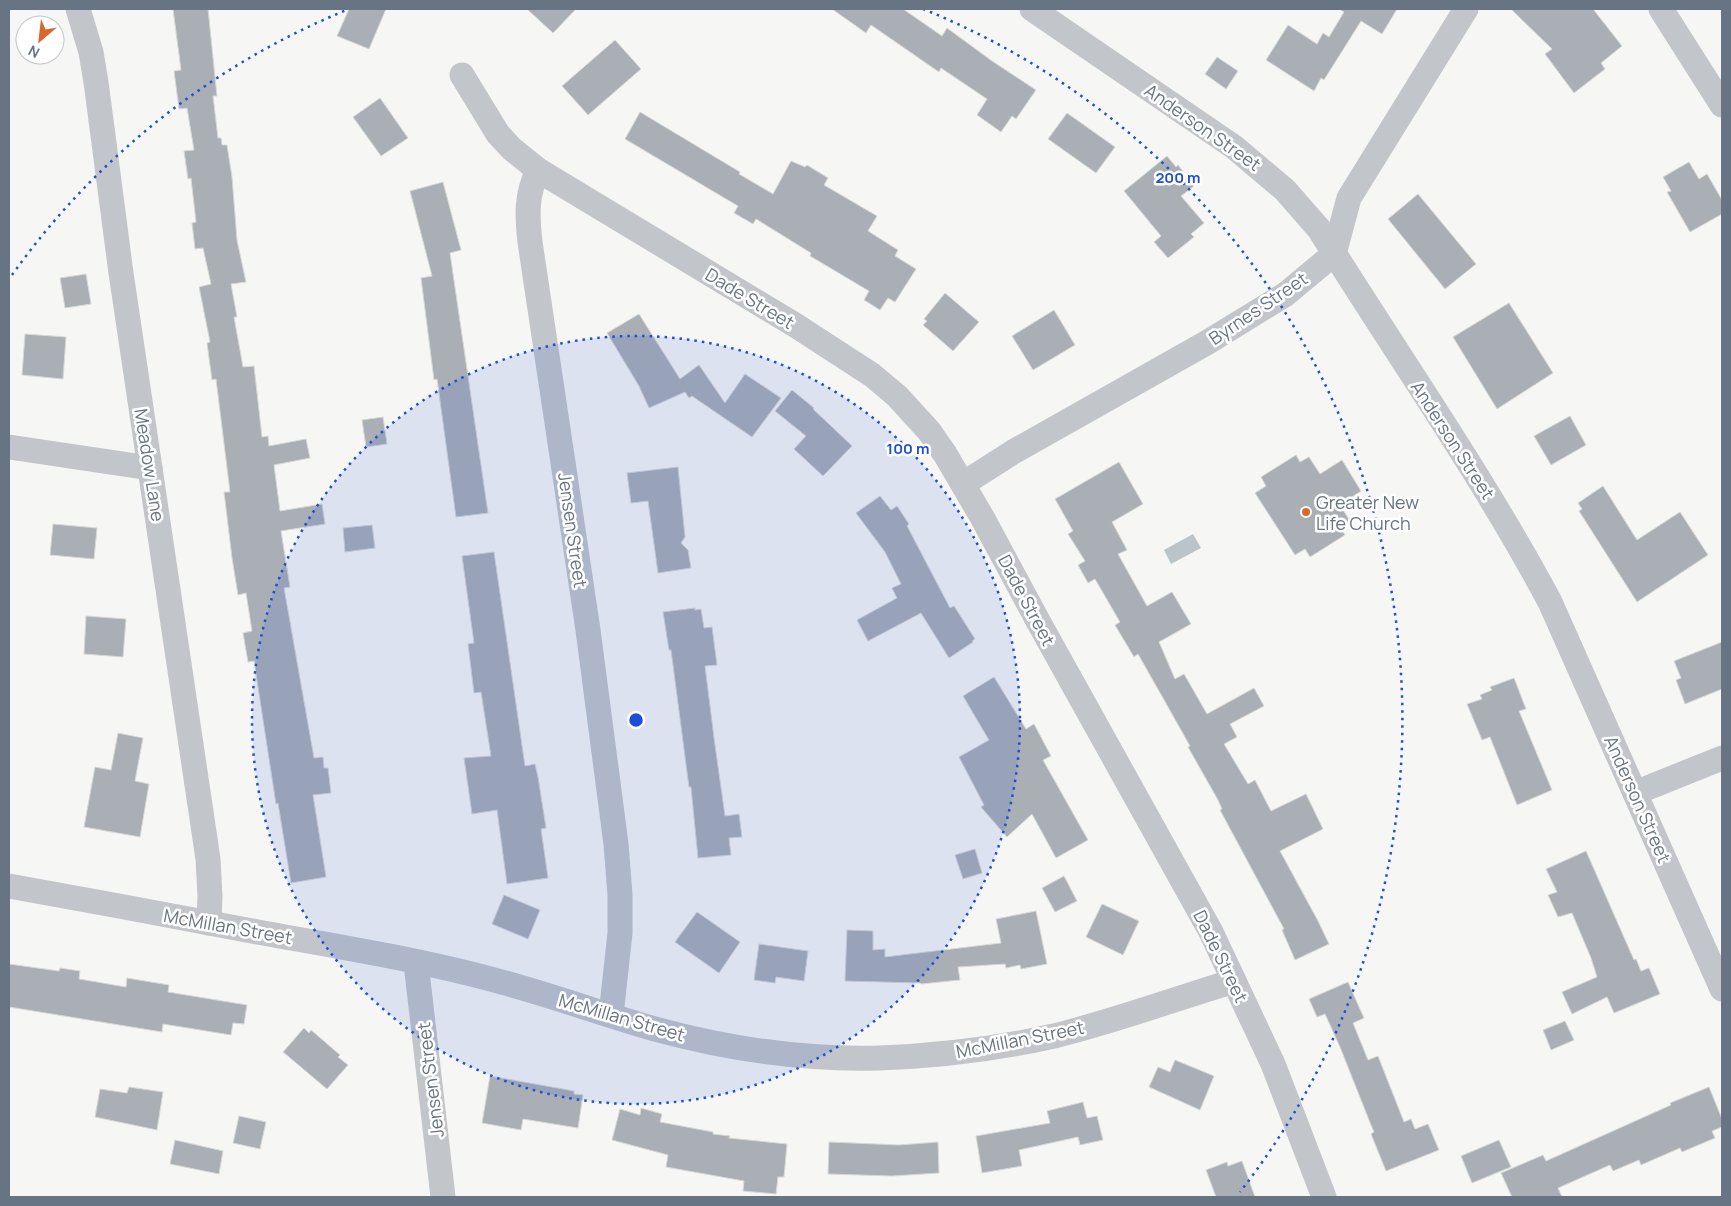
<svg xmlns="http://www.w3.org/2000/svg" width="1731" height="1206" viewBox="0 0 1731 1206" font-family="Manrope,sans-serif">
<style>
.water{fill:#bac4c9}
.building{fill:#a9afb5;stroke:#d8d8d6}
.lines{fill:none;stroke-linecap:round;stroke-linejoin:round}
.street{stroke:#c2c5c9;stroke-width:25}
.ring{fill:none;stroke:#1d4ed8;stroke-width:2.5;stroke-dasharray:2.5 5}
.poi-dot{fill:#db672f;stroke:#fff;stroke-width:2}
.labels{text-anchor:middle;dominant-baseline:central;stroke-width:5;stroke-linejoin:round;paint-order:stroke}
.street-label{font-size:18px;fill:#677483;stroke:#fff}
.poi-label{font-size:18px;fill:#677483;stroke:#fff;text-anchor:start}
.centre{fill:#1d4ed8;stroke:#fff;stroke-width:2.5}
.ring-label{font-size:15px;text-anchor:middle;font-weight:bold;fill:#1d4ed8;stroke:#fff;stroke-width:5;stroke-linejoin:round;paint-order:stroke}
</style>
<rect width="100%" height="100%" fill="#f6f7f4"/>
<polygon class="water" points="1193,534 1201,548 1171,564 1164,550"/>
<g class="building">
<polygon points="173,9 208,9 217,96 213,96 218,138 221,138 222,145 227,145 232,177 237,240 246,282 231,284 237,317 234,317 243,367 254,366 262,437 268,436 269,446 306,439 310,458 274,465 280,511 322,504 325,524 281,531 290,587 284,588 314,758 323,757 324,768 328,768 331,793 313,795 326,877 291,883 278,803 276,804 254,661 248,662 243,633 252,631 246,593 238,595 232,558 224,492 230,492 216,379 212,380 207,343 210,342 199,287 211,284 203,248 195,249 192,223 196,222 191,178 188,179 184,151 194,150 187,108 179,109 174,71 181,70"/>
<polygon points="349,9 386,9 369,49 337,36"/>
<polygon points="527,9 576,9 553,33"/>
<polygon points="832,9 903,9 942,36 947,28 992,61 1036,90 1016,119 1012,116 1001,132 977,115 987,99 941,68 939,72 871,25 866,33"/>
<polygon points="1339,9 1397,9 1382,34 1361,21 1324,80 1321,78 1314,91 1266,60 1288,25 1317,44 1323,33 1329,37 1344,12"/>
<polygon points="1511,9 1593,9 1622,46 1601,63 1605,69 1574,93 1545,54 1552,49"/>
<polygon points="615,40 641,69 588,115 562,86"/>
<polygon points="1217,57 1238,71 1226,89 1205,74"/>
<polygon points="380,98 408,138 381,156 353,117"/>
<polygon points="640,112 740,172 739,174 773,194 791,161 805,167 807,165 828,178 824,185 877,216 868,231 898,250 895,256 916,269 895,302 888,298 880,310 864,300 869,291 810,256 811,253 756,219 753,224 734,213 738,206 625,139"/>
<polygon points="1067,113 1115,147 1096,173 1048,139"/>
<polygon points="1167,156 1176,167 1178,165 1194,186 1181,196 1204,223 1191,234 1194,237 1168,258 1154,242 1161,236 1124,191"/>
<polygon points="1689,162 1699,179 1707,174 1722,200 1722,214 1690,232 1667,192 1671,191 1663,177"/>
<polygon points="443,182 461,250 450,253 488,513 456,517 437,379 434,380 421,278 432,276 410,191"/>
<polygon points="1418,194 1476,264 1445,289 1388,219"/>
<polygon points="86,274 91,304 65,308 60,278"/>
<polygon points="945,293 979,322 953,351 923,325 927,321 924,319"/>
<polygon points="1509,303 1553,373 1497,409 1453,337"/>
<polygon points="1054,310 1075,345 1033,370 1012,336"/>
<polygon points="639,314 680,379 699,365 725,403 745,374 781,398 752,437 692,396 689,398 685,392 649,408 639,386 607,333"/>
<polygon points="25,334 66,337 63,379 22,375"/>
<polygon points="792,390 814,408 813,409 852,446 823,476 794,449 806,436 775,411"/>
<polygon points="1570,416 1586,445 1551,465 1534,436"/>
<polygon points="383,417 387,444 366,447 362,420"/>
<polygon points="1296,455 1300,462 1309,457 1320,474 1342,460 1361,491 1340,505 1350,521 1340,527 1345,535 1310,557 1305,549 1295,555 1255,493 1266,486 1261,477"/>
<polygon points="1119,462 1143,504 1112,522 1127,550 1118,554 1147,606 1172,592 1191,624 1159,642 1175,679 1184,674 1207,714 1254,688 1264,706 1230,724 1237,737 1224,744 1248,784 1255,780 1271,811 1306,794 1323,829 1280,851 1318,921 1329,944 1295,960 1282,930 1284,929 1220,810 1222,809 1218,800 1188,747 1190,746 1163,698 1138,654 1134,657 1115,625 1120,622 1095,579 1088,583 1078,565 1085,561 1068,534 1073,531 1055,499"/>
<polygon points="678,467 685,537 681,543 688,550 691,568 658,573 648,501 631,503 627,473"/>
<polygon points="1603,486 1637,540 1680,512 1708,555 1637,602 1579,511 1582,509 1578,503"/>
<polygon points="880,496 891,510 897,506 909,524 907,526 950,608 954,606 975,639 972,641 973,642 949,658 921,613 868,641 857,620 897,598 892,588 901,584 885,552 856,513"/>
<polygon points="53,524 97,528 94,559 50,555"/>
<polygon points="372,525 375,548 345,552 343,528"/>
<polygon points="494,552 525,766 535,764 538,777 546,828 541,829 548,878 507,884 497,810 472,814 464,758 491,756 481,692 474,693 468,644 474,643 462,556"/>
<polygon points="695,608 695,610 701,609 704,628 712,627 717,665 705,666 714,738 725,816 739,814 742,837 729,838 731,855 698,858 691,787 689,787 671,650 669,650 663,612"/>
<polygon points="86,616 126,619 123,657 84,654"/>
<polygon points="1722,642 1722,689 1685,704 1676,680 1681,678 1674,661"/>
<polygon points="994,677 1026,729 1034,724 1051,756 1043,760 1088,840 1056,858 1032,814 1007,837 981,807 984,805 959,757 989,740 963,696"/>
<polygon points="1514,678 1526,709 1519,711 1552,790 1517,805 1490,737 1482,740 1467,704 1482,699 1480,695 1492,690 1490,687"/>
<polygon points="118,733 143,738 135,781 149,784 140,837 84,827 95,767 111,770"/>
<polygon points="975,849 982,873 963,879 955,855"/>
<polygon points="1586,851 1634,960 1636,959 1641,971 1649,968 1660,994 1614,1013 1607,997 1572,1014 1562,992 1597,977 1591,958 1572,913 1558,917 1548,895 1557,892 1546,869"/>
<polygon points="1064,876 1077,901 1055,912 1042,888"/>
<polygon points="504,895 540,910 528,939 492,924"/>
<polygon points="1102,904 1139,921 1123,955 1086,937"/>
<polygon points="1036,911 1047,964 1021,969 1020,965 1006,968 1005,964 958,967 960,980 921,984 920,983 845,981 847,930 873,931 873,950 885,949 885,957 1001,943 996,919"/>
<polygon points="697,912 740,942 719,973 675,942"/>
<polygon points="759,944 808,951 804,981 776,977 775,983 754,980"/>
<polygon points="9,964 59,971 60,968 80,971 79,979 126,987 127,978 169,985 168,992 247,1005 244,1024 233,1023 231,1035 163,1024 162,1032 9,1007"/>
<polygon points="1348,982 1364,1018 1353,1023 1368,1060 1378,1056 1404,1122 1411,1119 1415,1129 1428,1124 1439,1150 1386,1171 1371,1134 1374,1132 1371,1125 1340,1047 1325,1014 1317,1017 1309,999"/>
<polygon points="1565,1021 1574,1040 1551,1050 1543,1030"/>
<polygon points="304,1028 309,1033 311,1030 340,1055 338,1057 348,1065 327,1089 283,1052"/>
<polygon points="1175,1060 1214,1076 1200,1110 1149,1087 1158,1067 1170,1072"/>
<polygon points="490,1076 574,1091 574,1094 583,1095 578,1128 523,1119 521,1130 482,1123"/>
<polygon points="129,1087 163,1092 157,1130 95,1117 100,1089 127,1093"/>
<polygon points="1709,1087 1722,1119 1722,1127 1712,1131 1715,1138 1682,1152 1680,1148 1641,1165 1639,1160 1613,1171 1610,1165 1558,1188 1562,1197 1512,1197 1501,1173 1543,1155 1546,1161 1671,1105 1670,1103"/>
<polygon points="1083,1102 1087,1118 1097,1116 1103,1140 1080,1145 1078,1137 1019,1150 1022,1166 982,1173 976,1136 1050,1123 1047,1111"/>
<polygon points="641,1108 662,1114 660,1122 713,1132 713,1134 730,1136 729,1138 787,1144 784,1177 778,1177 776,1194 743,1191 744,1181 666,1167 668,1155 612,1140 620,1109 640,1115"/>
<polygon points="239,1116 266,1122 260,1149 233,1143"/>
<polygon points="175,1140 223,1151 219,1174 170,1164"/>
<polygon points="1499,1140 1511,1167 1472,1183 1461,1156"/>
<polygon points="829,1142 899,1145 938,1142 939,1173 892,1176 828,1174"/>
<polygon points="1242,1161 1255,1197 1216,1197 1206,1170 1227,1162 1228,1166"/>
</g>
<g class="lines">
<g class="street">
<polyline points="78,9 91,52 96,82 121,273 208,859 210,896 209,923"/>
<path d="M1032 9 1234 147 1285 190 1319 229C1396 353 1481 473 1550 602L1722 989"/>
<polyline points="1661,9 1722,105"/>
<polyline points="462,75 498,134 512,149 538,170 795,325 872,375 897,396 929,431 945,454 982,517 1038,621 1211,932 1273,1064 1324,1197"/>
<path d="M538 170C526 196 527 214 530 242L588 630 616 844 620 895V933L611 1015"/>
<polyline points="9,447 150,468"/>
<polyline points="963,484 1013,452 1208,342 1286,294 1334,254 1349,198 1466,9"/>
<polyline points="1635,793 1722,758"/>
<path d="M9 886C94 901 178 917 263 933 341 947 421 960 498 981 551 995 602 1014 655 1029 728 1049 803 1060 879 1058 937 1056 996 1049 1054 1036 1115 1021 1175 999 1234 981"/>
<polyline points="416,963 443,1197"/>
</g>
</g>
<circle cx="636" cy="720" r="384" fill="#1d4ed8" fill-opacity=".12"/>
<g class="ring">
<circle cx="636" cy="720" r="384"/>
<path d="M12 275A767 767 0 0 1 349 9M923 9A767 767 0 0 1 1240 1192"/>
</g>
<circle class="poi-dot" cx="1306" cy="512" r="5"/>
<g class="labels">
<g class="street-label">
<text transform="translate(1203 127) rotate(35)">Anderson Street</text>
<text transform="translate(750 298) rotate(31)">Dade Street</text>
<text transform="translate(1258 308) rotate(-34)">Byrnes Street</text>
<text transform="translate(1453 440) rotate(57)">Anderson Street</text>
<text transform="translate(150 465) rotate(81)">Meadow Lane</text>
<text transform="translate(573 530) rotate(82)">Jensen Street</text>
<text transform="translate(1027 600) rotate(62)">Dade Street</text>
<text transform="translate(1638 799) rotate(66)">Anderson Street</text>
<text transform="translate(228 926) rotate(10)">McMillan Street</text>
<text transform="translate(1221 956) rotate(64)">Dade Street</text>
<text transform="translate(622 1017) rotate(16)">McMillan Street</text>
<text transform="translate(1020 1039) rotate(-11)">McMillan Street</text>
<text transform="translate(430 1080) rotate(-97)">Jensen Street</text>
</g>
<g class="poi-label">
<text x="1316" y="502">Greater New<tspan x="1316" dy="21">Life Church</tspan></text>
</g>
</g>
<circle cx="636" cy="720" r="8" class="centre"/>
<g class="ring-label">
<text x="1178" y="183">200 m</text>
<text x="908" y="454">100 m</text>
</g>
<rect width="1731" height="1206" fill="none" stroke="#677483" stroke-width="20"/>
<g transform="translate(40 40) rotate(208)"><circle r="24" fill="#ffffff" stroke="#c2c7cd"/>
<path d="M0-4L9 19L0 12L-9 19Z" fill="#db672f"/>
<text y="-8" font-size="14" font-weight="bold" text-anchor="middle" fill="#677483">N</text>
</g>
</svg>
